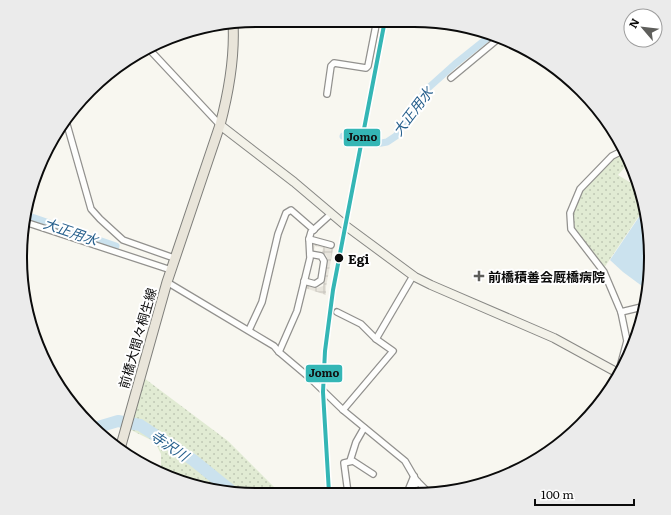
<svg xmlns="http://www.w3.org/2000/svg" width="671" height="515" viewBox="0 0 671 515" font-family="Literata,'Noto Sans JP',serif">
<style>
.grass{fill:url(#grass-dots)}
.plaza{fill:url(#plaza-grid)}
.water{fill:#cbe2ee}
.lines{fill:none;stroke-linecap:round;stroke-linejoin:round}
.canal{stroke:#cbe2ee;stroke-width:7}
.river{stroke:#cbe2ee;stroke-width:12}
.street-casing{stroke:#92918e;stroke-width:8}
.secondary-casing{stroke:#888885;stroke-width:10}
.primary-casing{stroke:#7f7f7b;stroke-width:11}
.street{stroke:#fefefd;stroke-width:5.5}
.secondary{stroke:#f3f2e9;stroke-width:8}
.primary{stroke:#e9e5da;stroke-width:9}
.rail-1-casing{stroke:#fff;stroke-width:7}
.rail-1{stroke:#34b6b5;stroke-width:4}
.stop-dot{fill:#0b0b0b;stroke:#fff;stroke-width:1.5}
.poi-dot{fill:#5e5e5b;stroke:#fff;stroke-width:1.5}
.labels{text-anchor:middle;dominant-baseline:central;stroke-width:4;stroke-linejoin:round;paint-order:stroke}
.stop-label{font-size:13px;font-weight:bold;fill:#0b0b0b;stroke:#fff;text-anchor:start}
.poi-label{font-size:13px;font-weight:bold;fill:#0b0b0b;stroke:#fff;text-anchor:start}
.street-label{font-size:13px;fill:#0b0b0b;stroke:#fff}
.water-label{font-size:14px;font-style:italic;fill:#265f8c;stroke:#fff}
.rim{fill:none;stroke:#0b0b0b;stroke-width:2}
.line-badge{stroke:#fff;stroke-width:1.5}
.pale-badge-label{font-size:11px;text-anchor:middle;font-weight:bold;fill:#111}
</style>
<defs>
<pattern id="grass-dots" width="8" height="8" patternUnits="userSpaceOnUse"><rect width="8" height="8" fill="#e1ebd3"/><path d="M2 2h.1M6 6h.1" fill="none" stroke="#c0c8b4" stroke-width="1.8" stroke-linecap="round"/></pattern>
<pattern id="plaza-grid" width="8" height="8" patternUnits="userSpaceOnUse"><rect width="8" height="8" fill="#e8e5dd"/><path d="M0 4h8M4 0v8" fill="none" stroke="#c6c3bc"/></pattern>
</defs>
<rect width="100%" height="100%" fill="#f8f7f0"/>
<g class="grass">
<polygon points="622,153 627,165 618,175 636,186 645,207 604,268 573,229 573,212 582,190 613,157"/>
<polygon points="144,378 228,441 280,493 226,493 167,477 161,474 161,454 155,442 131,430"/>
</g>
<polygon class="plaza" points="312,243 334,244 326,287 326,295 305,288 308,285 317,288 323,286 328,260 326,255 322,253 323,248 315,246 314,250 312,249"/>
<polygon class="water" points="645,208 646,211 646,289 623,272 610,260"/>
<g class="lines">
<g class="canal">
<polyline points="343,136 376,144 387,142 396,136 426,90 455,64 490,36"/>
<polyline points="26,215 116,246"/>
</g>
<polyline class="river" points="98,427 118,421 140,425 193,460 234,493"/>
<defs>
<g id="street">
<polyline points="148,48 220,125"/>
<polyline points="451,78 498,39"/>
<polyline points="327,94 331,66 334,63 366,68 368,66 377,20"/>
<polyline points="66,121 91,209 100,219 123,240 174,258"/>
<polyline points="25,222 171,270"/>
<polyline points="309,239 331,245"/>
<polyline points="304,281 315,284 321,280 324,261 321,256 310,254"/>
<polyline points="167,282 274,346 279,352 311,379 343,410 405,461 416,480 429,493"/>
<polyline points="337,312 361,324 376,339 393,351 343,410"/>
<polyline points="621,312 646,306"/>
<polyline points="249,330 262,302 278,234 286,213 291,210 314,230"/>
<polyline points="376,339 413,276"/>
<polyline points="279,352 297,311 310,258 309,239 311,232 331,214"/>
<polyline points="620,367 627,341 621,312 604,272 571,229 570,213 580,189 612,156 622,151"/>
<polyline points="350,461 356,442 364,428"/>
<polyline points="348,493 344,463 353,461 373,474"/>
<polyline points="407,493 414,476"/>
<polyline points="412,493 417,481"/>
</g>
<polyline id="secondary" points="220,125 294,182 346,226 415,277 431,285 554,338 618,373"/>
<path id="primary" d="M120 449 167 282 220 125C229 91 235 58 233 23"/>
</defs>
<use href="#street" class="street-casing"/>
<use href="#secondary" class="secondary-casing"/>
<use href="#primary" class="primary-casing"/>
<use href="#street" class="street"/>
<use href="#secondary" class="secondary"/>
<use href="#primary" class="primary"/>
<defs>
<polyline id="rail-1" points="329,493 323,392 325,351 333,290 385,20"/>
</defs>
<use href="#rail-1" class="rail-1-casing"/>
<use href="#rail-1" class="rail-1"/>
</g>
<circle class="stop-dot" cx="339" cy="258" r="5"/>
<path class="poi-dot" d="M477 270h4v4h4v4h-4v4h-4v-4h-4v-4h4z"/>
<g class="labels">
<g class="stop-label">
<text x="348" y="258">Egi</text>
</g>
<g class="poi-label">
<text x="488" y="276">前橋積善会厩橋病院</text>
</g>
<g class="street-label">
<text transform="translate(137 338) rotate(-74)">前橋大間々桐生線</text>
</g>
<g class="water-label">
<text transform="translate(412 111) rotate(-53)">大正用水</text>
<text transform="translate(71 231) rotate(19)">大正用水</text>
<text transform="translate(170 445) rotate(34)">寺沢川</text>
</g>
</g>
<path d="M0 0H671V515H0ZM257 27H414A230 230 0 0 1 644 257V258A230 230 0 0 1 414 488H257A230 230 0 0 1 27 258V257A230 230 0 0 1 257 27Z" fill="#ebebeb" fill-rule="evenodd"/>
<path class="rim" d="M257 27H414A230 230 0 0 1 644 257V258A230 230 0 0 1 414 488H257A230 230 0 0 1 27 258V257A230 230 0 0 1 257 27Z"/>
<g class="line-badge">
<rect x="343" y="128" width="38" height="19" rx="4" fill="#34b6b5"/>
<rect x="305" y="364" width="38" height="19" rx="4" fill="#34b6b5"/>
</g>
<g class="pale-badge-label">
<text x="362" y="141">Jomo</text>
<text x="324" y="377">Jomo</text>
</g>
<g transform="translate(643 28) rotate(298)"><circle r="19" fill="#ffffff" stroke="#9d9d9d"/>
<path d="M0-3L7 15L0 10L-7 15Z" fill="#5e5e5b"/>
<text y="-6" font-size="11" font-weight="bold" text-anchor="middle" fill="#0b0b0b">N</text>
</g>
<path d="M535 499v6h99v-6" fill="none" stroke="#0b0b0b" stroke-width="2"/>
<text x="541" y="499" font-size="12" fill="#0b0b0b" stroke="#ffffff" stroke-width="3" paint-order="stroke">100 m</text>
</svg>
